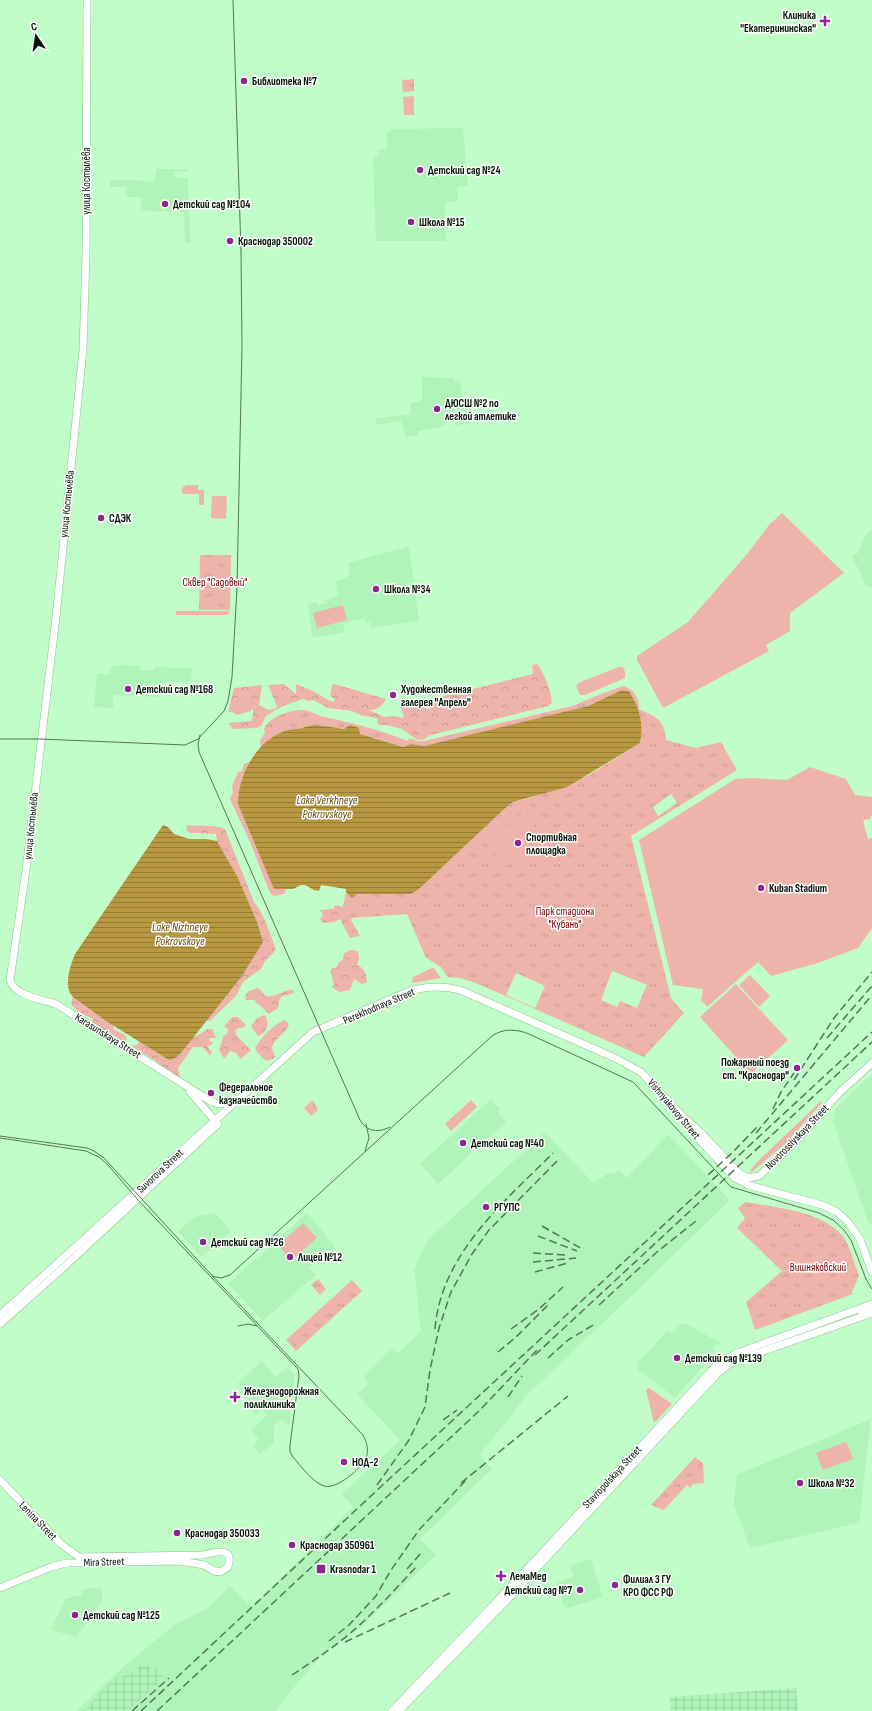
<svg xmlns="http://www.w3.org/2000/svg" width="872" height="1711" viewBox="0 0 872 1711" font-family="'Sofia Sans Condensed',sans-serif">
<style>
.built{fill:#b1f4ba}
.industrial{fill:url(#industrial-grid)}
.green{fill:#eeb4ac}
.forest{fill:url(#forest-crowns)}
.park{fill:url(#park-tufts);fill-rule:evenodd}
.water{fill:url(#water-rules)}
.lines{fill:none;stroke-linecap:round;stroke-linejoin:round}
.secondary-casing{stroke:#88c290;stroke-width:8}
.primary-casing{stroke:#88c290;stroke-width:8}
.secondary{stroke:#fff;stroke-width:7}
.primary{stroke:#fff;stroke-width:7}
.tram{stroke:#537757;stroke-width:1}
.rail{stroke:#537757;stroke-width:1.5;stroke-dasharray:8 4;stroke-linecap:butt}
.poi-dot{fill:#8d278d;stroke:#fff;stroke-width:1.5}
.labels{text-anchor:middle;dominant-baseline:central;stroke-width:3;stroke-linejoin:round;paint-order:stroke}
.poi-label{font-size:11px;font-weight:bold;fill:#001102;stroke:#fff;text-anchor:start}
.street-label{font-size:11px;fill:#001102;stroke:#fff}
.park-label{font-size:11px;fill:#700003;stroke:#fff}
.water-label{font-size:12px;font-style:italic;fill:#654e0a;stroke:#fff}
</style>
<defs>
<pattern id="industrial-grid" width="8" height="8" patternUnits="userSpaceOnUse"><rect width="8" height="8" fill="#b1f4ba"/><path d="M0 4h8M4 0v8" fill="none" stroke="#96d09e"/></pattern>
<pattern id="forest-crowns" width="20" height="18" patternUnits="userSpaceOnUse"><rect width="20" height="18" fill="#eeb4ac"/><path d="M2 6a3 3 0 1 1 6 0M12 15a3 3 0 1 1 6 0" fill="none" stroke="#ca9a92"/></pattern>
<pattern id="park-tufts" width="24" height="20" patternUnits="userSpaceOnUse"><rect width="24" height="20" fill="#eeb4ac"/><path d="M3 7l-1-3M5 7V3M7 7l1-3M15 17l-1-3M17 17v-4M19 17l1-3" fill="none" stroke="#ca9a92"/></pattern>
<pattern id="water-rules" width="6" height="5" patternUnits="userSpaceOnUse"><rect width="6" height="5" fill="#b99842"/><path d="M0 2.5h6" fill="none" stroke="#947b35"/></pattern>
</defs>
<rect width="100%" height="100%" fill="#c1fdc8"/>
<g class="built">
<polygon points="463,128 468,186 457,187 458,201 445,203 446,241 376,241 373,156 379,156 379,149 387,149 386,132 391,132 391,129"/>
<polygon points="156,169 188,169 187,172 181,171 180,172 175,172 175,178 188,178 190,243 185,243 184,212 141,211 141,197 126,197 127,187 110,187 110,180 155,181"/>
<polygon points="422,377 454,378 455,381 460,381 467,423 455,426 455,421 444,423 445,426 418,431 418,436 406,437 401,421 375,425 376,418 410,414 410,404 422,400"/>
<polygon points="872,530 872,589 870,585 867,587 852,556 858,553 866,534"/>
<polygon points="409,546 419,621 371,628 370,622 366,623 364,619 343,623 345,632 328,636 312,637 308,604 317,602 318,605 326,603 325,600 338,596 335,581 346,578 350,572 348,563"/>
<polygon points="120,665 139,666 140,670 153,670 154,667 192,668 191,682 162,682 160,697 113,695 113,708 94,707 97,674 110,674 111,667"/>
<polygon points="872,1074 872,1224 869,1225 833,1121 836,1108"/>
<polygon points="491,1099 500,1109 498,1112 506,1122 438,1184 420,1164"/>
<polygon points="545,1132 593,1183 607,1174 620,1171 627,1178 668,1134 730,1200 647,1281 526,1396 480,1455 492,1469 420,1539 436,1555 362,1626 328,1649 299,1681 276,1711 77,1711 125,1665 177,1623 208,1608 230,1586 251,1607 353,1507 342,1494 400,1440 357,1394 369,1383 363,1376 393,1348 398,1353 421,1331 414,1269 427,1241"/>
<polygon points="215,1213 231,1231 201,1257 178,1231 195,1217"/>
<polygon points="307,1213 335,1246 309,1267 316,1275 263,1321 228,1284"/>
<polygon points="681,1324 687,1324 720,1343 719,1345 716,1344 714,1345 713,1348 716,1352 675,1398 637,1369 639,1366 637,1364 667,1331 671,1334"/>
<polygon points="261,1361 276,1377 287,1367 295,1375 289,1427 282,1419 274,1426 274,1442 260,1455 253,1446 259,1439 251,1431 267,1415 262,1410 256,1415 244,1402 250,1396 238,1383"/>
<polygon points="871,1419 859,1523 750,1548 734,1504 737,1475"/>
<polygon points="591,1559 603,1597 565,1609 557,1582 574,1576 570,1566"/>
<polygon points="101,1587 103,1601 76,1637 51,1630 65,1599 83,1595 82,1590"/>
</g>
<g class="industrial">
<polygon points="144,1662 152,1670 155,1667 164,1678 128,1711 80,1711 85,1710 113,1679 131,1674"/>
<polygon points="796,1688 798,1711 671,1711 669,1697"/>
</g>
<g class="green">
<polygon points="414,96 414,115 404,115 403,97"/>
<polygon points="186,485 198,485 198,490 204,490 204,505 199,505 199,494 184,494 182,492 182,488"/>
<polygon points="212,496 227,496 226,519 211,518"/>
<polygon points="782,513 844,573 790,613 790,631 766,645 769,651 663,708 637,660 637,656 688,622 748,553 769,525"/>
<polygon points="343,605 347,620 317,628 313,613"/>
<polygon points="176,611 229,611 229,614 225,615 176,615"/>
<polygon points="619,667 623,667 625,672 625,678 585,695 580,695 576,686 580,682"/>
<polygon points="248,693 252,696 253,708 251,711 237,715 232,712 235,707 235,700 241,695"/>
<polygon points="251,762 241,780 274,889 286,889 284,894 274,896 271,894 268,888 250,842 230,799 233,792 232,786 238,772 242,771 244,764"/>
<polygon points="810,767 846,779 855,795 872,797 872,815 870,819 863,820 868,839 872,838 872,928 858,948 818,963 771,976 758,962 707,1007 701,1000 703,989 673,985 639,840 735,779 750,778 787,780"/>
<polygon points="528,809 545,848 497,870 493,837"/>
<polygon points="432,968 434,968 441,978 412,983 413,977"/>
<polygon points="750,975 770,996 759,1007 739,985"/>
<polygon points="736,984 788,1040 751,1074 700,1017"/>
<polygon points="821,1101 822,1103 787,1142 752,1172 750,1171 756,1163"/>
<polygon points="303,1223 317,1238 291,1261 278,1245"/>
<polygon points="649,1388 672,1404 654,1423 646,1390"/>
<polygon points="846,1442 853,1459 823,1470 816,1453"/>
</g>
<g class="forest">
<path d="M537 664C545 674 551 691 552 703L548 706 431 735 422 740 416 739 402 729 387 725H378L377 718 360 715 352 711 328 708 313 700 309 701 303 699 283 706 266 716 261 726 257 728 233 729 228 723 251 721 253 716V708L247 704 252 696 248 693 241 695 235 700V707L232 712H228L234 688 262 685 259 705 268 710 275 709 277 706 268 685 284 684 296 694V684L313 691 330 701 334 702 335 699 330 696 332 685 334 684 386 699C382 707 377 710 369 710L384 717 394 716 404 718 400 704 405 703 429 709 433 699 533 674 532 665Z"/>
<path d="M190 825C201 827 215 824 225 829L254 902C264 913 271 936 276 950L265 961 261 969 243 982 236 996 210 1021H205L242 976 244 894 237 876 217 841 216 834 191 833 187 831 186 826Z"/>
<polygon points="335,905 343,907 352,918 351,920 360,936 350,938 340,919 334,922 323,923 320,919 323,915 320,910 333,909"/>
<path d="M351 950 358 951 359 959 357 964C364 969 367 974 367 982L362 984 354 979 350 990 339 992 332 987 334 984 330 971 333 968H336L339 962 343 960 344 953Z"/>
<path d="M258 988C261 990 262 993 265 995 273 1000 285 988 294 990V993L282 996 279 1000 278 1008 269 1014 254 1000H246L245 996C249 989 251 991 258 988Z"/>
<path d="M73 997 114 1025 113 1029 125 1035 127 1040 124 1043 93 1023 92 1018C84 1016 74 1010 71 1003Z"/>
<path d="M265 1015C270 1023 267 1033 258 1036L251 1026 257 1018Z"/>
<polygon points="232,1017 238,1017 246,1025 243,1028 238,1028 235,1031 237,1036 251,1050 241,1059 236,1053 230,1051 224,1059 219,1050 223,1037 228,1032 228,1029 224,1026"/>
<path d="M285 1020 289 1024C286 1034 276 1037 272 1047L275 1057 273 1059 266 1061 257 1052 255 1048C261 1038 273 1024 285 1020Z"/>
<path d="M208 1029H212L216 1038H210L209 1040 213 1043 211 1045 207 1046 212 1052 210 1056 203 1047H193L178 1068 180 1077 167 1070 153 1059 131 1046 137 1045 139 1041 169 1060 181 1053 193 1037C199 1036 202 1031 208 1029Z"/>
</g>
<g class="park">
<polygon points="414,79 414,91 403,92 402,80"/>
<polygon points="200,555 231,555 230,610 199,610"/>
<path d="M623 686C633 688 640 698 639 709 657 718 664 718 666 740L696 748 721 742 737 770 631 836 671 998 684 1013 644 1057 476 983 460 978 448 977 440 966 426 958 407 914 352 918 343 907 346 892 352 897 356 894H411L419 889 502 811 513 802 530 798 589 775 640 743C644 724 640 708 629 691L622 690 588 706 566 712 424 746 411 744 403 747 360 734 359 728C343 730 331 727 317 725 313 724 308 727 305 727 285 731 276 734 261 748L260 741 265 732 264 729C268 717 292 709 304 710 311 711 315 714 321 716 350 723 380 729 407 741L410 738 418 741H424L572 706 606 692ZM671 794 677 803 658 816 653 807ZM527 810 545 848 498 869 493 837ZM612 971 647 985 637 1008 620 1001 617 1007 601 1000ZM516 973 545 986 535 1008 506 995Z"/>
<polygon points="313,1100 318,1110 311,1116 304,1108"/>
<polygon points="471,1100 477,1107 451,1131 445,1124"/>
<path d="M745 1202C777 1208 819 1210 843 1236 848 1242 856 1267 859 1276L852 1292 853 1294 755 1330 746 1302 782 1271 737 1228 745 1218 738 1208Z"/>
<polygon points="318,1279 326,1289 320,1295 311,1285"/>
<polygon points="352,1280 362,1291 296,1351 286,1340"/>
<polygon points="695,1457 703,1463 704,1483 693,1484 690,1488 687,1485 664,1510 651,1505"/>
</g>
<g class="water">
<path d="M622 690 629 691C640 708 644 724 640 743L567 787 513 802 502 811 419 889 411 894H356L352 898 346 892V889L321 885 319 891 314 890 305 885H301L293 889H274L238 804C238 777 254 745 280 733 286 730 295 729 302 728 306 727 313 724 317 725 326 726 335 728 344 729L350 725 359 728 360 734 403 747 411 744 424 746 588 706Z"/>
<path d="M163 825 168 827 174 834 189 839H206L217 841 237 876 257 922 263 942 242 976 181 1053 175 1058 169 1060 106 1021 73 997C63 987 70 966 75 954Z"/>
</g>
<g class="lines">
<defs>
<g id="secondary">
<path d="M87 0 86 254 83 350 56 617 26 870 10 980C14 996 41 999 56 1004L212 1102 219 1104 236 1102"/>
<polyline points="190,1092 218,1124"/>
<polyline points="687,1120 699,1131 740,1174 748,1178 759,1176 799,1138 840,1092 872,1063"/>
<path d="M0 1480 61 1544 79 1557 203 1555C214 1552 235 1546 228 1567L220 1572 214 1571 204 1565 180 1561 66 1563 51 1567 0 1588"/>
<polyline points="392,1711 502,1596 714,1368 728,1358 740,1352 872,1304"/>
</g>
<g id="primary">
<polyline points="862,1313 872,1307"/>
<path d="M0 1315 313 1032 410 991C427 986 442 985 460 990L615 1058 641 1072 685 1119 695 1135 735 1178 748 1185 822 1205 837 1212 848 1222 860 1239 872 1272"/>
<polyline points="0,1324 64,1267 218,1124"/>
<polyline points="399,1711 507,1600 718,1373 731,1363 755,1354 872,1313"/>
</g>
</defs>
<use href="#secondary" class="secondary-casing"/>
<use href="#primary" class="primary-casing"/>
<use href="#secondary" class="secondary"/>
<use href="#primary" class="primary"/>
<g class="tram">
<path d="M200 735 198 744 199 752 360 1120C367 1132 378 1133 390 1127"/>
<polyline points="0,739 40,739 185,745 198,739 224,711 228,701 232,677 237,588 242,346 241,252 233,0"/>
<path d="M0 1136 87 1148 94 1151 104 1158 206 1269 363 1435C367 1442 369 1451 366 1458 361 1469 336 1490 324 1486 312 1482 301 1466 293 1457L290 1452V1445L299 1376 298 1369 138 1200 108 1165 99 1157 86 1151 0 1138"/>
<polyline points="365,1151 369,1138 366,1124"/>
<path d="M212 1276 221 1278 230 1275 492 1036C503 1028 517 1029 529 1034L633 1082 731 1187 819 1213 833 1220 844 1230 851 1240 866 1279 872 1289"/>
<polyline points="238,1326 248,1324 257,1326"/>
</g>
<g class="rail">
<polyline points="827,1038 872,986"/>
<polyline points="794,1080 834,1018 872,972"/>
<polyline points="773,1109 781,1092 794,1073"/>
<polyline points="756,1133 872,995"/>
<polyline points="708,1175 732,1153 758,1126"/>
<polyline points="542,1226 582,1249"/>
<polyline points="538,1236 577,1251"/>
<polyline points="533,1253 566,1255"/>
<polyline points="533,1262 576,1258"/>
<polyline points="535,1272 568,1263"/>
<polyline points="599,1305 657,1252 696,1221"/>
<path d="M435 1329C441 1254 504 1202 553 1153"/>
<polyline points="511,1329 539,1309 563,1287"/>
<polyline points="498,1352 515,1338 549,1304"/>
<polyline points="535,1355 872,1042"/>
<polyline points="548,1358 568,1340 595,1324"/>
<polyline points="508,1397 522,1376"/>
<polyline points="443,1420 457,1410"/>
<polyline points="461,1483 568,1396"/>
<polyline points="377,1485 409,1440 425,1407 430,1370 439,1328 451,1292 472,1254 489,1230 560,1158"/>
<polyline points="407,1569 423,1551"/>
<polyline points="329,1641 349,1625 376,1596 391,1570 419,1530 466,1480"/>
<polyline points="345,1642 450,1593"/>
<path d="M292 1675C319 1657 345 1640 368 1617 385 1601 401 1583 417 1566"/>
<polyline points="132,1711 169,1678"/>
<polyline points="141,1711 359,1507 872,1032"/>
<polyline points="157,1711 479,1411 537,1350"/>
</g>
</g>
<g class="poi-dot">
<path d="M823 15h4v4h4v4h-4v4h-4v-4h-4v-4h4z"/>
<circle cx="244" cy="81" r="4"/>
<circle cx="420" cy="170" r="4"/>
<circle cx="165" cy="204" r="4"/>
<circle cx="411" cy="222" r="4"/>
<circle cx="230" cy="241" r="4"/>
<circle cx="437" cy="409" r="4"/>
<circle cx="101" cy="518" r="4"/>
<circle cx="376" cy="589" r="4"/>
<circle cx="128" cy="689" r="4"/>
<circle cx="393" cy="695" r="4"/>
<circle cx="518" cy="843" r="4"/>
<circle cx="761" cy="888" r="4"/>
<circle cx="797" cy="1068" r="4"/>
<circle cx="211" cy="1093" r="4"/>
<circle cx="463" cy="1143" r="4"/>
<circle cx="486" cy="1207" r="4"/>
<circle cx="203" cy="1242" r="4"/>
<circle cx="290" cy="1257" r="4"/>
<circle cx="677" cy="1358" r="4"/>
<path d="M233 1391h4v4h4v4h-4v4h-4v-4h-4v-4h4z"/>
<circle cx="344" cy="1462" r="4"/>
<circle cx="800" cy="1483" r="4"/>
<circle cx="177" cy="1533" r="4"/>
<circle cx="292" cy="1545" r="4"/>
<rect x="316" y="1564" width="10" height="10" rx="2"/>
<path d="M499 1570h4v4h4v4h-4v4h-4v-4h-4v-4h4z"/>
<circle cx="615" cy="1585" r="4"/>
<circle cx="580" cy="1590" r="4"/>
<circle cx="75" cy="1615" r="4"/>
</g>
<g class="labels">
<g class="poi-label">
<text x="816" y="15" text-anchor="end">Клиника<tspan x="816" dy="13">"Екатерининская"</tspan></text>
<text x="252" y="81">Библиотека №7</text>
<text x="428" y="170">Детский сад №24</text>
<text x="173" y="204">Детский сад №104</text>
<text x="419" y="222">Школа №15</text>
<text x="238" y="241">Краснодар 350002</text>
<text x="445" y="403">ДЮСШ №2 по<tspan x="445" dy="13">легкой атлетике</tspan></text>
<text x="109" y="518">СДЭК</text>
<text x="384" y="589">Школа №34</text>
<text x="136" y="689">Детский сад №168</text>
<text x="401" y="689">Художественная<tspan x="401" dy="13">галерея "Апрель"</tspan></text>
<text x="526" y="837">Спортивная<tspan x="526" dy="13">площадка</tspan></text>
<text x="769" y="888">Kuban Stadium</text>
<text x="789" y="1062" text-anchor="end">Пожарный поезд<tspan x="789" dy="13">ст. "Краснодар"</tspan></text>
<text x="219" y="1087">Федеральное<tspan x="219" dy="13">казначейство</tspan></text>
<text x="471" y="1143">Детский сад №40</text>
<text x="494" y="1207">РГУПС</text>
<text x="211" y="1242">Детский сад №26</text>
<text x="298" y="1257">Лицей №12</text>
<text x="685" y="1358">Детский сад №139</text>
<text x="244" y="1391">Железнодорожная<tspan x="244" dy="13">поликлиника</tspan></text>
<text x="352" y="1462">НОД-2</text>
<text x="808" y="1483">Школа №32</text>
<text x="185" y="1533">Краснодар 350033</text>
<text x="300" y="1545">Краснодар 350961</text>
<text x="330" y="1569">Krasnodar 1</text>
<text x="510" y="1576">ЛемаМед</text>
<text x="623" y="1579">Филиал 3 ГУ<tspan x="623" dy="13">КРО ФСС РФ</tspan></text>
<text x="572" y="1590" text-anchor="end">Детский сад №7</text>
<text x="83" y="1615">Детский сад №125</text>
</g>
<g class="street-label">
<text transform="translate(86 181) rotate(-90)">улица Костылёва</text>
<text transform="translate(67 504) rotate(-84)">улица Костылёва</text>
<text transform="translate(31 826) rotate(-84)">улица Костылёва</text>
<text transform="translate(379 1006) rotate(-23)">Perekhodnaya Street</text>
<text transform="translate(108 1036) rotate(32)">Karasunskaya Street</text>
<text transform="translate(674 1109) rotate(50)">Vishnyakovoy Street</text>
<text transform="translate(797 1137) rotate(-46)">Novorossiyskaya Street</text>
<text transform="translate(160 1171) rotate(-43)">Suvorova Street</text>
<text transform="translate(612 1477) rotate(-47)">Stavropolskaya Street</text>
<text transform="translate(38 1521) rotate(46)">Lenina Street</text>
<text transform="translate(104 1562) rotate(-2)">Mira Street</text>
</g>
<g class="park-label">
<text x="215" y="582">Сквер "Садовый"</text>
<text x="565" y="911">Парк стадиона<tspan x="565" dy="13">"Кубань"</tspan></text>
<text x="818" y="1267">Вишняковский</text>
</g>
<g class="water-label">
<text x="327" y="800">Lake Verkhneye<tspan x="327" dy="14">Pokrovskoye</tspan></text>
<text x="180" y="927">Lake Nizhneye<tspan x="180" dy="14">Pokrovskoye</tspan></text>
</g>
</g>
<g transform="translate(36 36) rotate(347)" stroke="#ffffff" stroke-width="3" paint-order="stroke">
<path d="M0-3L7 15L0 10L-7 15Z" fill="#001102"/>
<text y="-6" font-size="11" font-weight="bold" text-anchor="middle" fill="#001102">С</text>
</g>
</svg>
